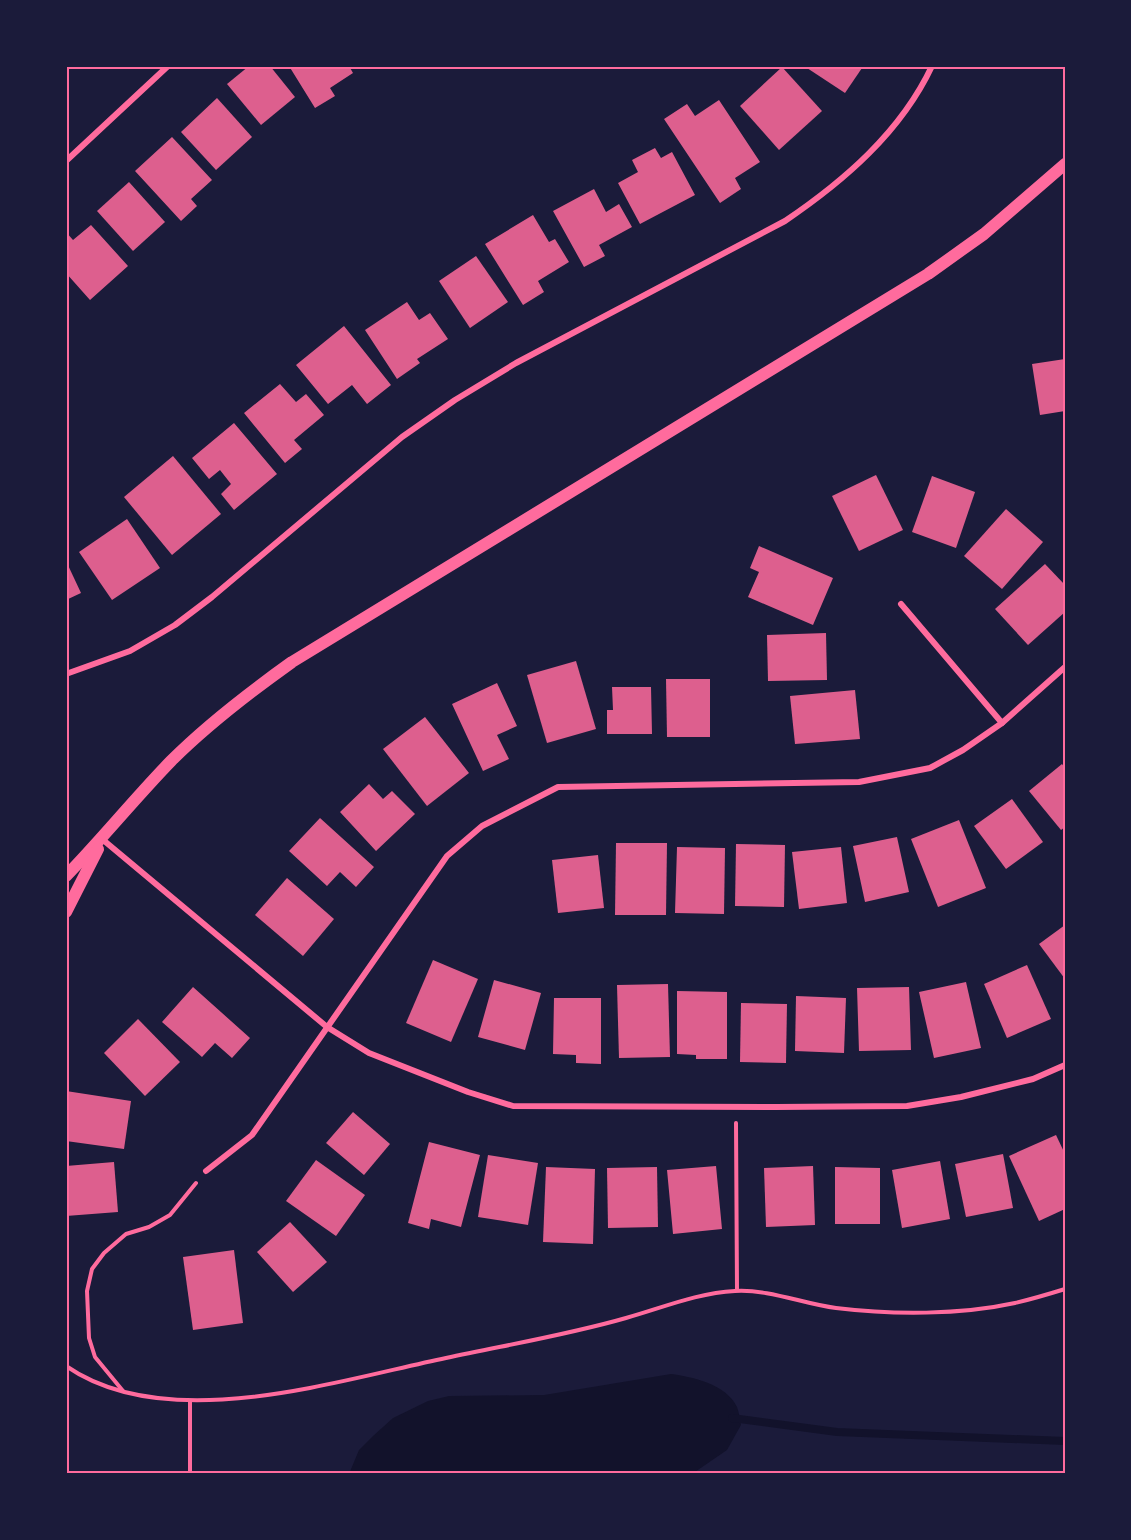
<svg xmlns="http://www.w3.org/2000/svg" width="1131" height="1540" viewBox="0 0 1131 1540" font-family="'Noto Sans',sans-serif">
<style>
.water{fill:#12122b}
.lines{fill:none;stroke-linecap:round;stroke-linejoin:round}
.stream{stroke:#12122b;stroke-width:8}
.building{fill:#dd5f8e}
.path{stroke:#ff6b9d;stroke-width:4}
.minor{stroke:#ff6b9d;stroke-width:6}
.secondary{stroke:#ff6b9d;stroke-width:12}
.neatline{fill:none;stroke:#ff6b9d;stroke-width:2}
</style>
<rect width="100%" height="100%" fill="#1b1b3a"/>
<path class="water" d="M671 1374C693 1377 726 1384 737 1407 739 1412 740 1420 741 1425L727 1450 692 1474H349L359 1450 373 1436 393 1418 428 1401 449 1396 544 1395Z"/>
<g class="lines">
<polyline class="stream" points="732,1418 837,1432 1065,1441"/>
</g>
<g class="building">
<polygon points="249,66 270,66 295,97 261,125 227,84"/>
<polygon points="289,66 349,66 353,73 330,88 335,96 315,108"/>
<polygon points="804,66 859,66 862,68 845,93"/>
<polygon points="782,67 822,111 779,150 740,106"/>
<polygon points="217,98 252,137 216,170 181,132"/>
<polygon points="719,100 760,162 735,178 741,189 720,203 664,119 687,104 695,116"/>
<polygon points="172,137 212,180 191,199 197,206 181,221 135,171"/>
<polygon points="655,148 661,158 672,152 695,195 640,224 618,183 638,172 632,160"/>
<polygon points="129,182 165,222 133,251 97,211"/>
<polygon points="594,189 606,212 619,204 632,227 599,245 605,256 584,267 553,211"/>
<polygon points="533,215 549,242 555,239 569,262 538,281 544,292 523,305 485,244"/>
<polygon points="91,225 128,266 90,300 66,273 66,232 73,240"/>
<polygon points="476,256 508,302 470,328 439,281"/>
<polygon points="407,302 419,320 430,313 448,339 417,359 420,363 397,379 365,330"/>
<polygon points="344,326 391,385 367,404 352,385 328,404 296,365"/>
<polygon points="1065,359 1065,411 1040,415 1032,364"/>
<polygon points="280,384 296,402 306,394 324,415 294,440 302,449 285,463 244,413"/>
<polygon points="234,423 277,474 234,510 221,494 231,484 220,470 209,479 192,458"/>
<polygon points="173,456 221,514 172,555 124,497"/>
<polygon points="876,475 903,530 859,551 832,496"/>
<polygon points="932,476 975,492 956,548 912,532"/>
<polygon points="1006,509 1043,542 1002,589 964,556"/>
<polygon points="127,519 160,568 112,600 79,552"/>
<polygon points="759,546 833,578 813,625 748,597 759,572 750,568"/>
<polygon points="66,561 81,593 66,600"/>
<polygon points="1045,564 1065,585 1065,612 1028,645 995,609"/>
<polygon points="826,633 827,680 768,681 767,635"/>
<polygon points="576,661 596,729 547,743 527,675"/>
<polygon points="666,679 710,679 710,737 667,737"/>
<polygon points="497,683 517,726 497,735 509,759 483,771 452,704"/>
<polygon points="612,687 651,687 652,734 607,734 607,710 613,710"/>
<polygon points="855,690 860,739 795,744 790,696"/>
<polygon points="425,717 469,773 427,806 383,749"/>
<polygon points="1062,764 1065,768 1065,827 1061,830 1029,791"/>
<polygon points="369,784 383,799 392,791 415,814 376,851 340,812"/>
<polygon points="1012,799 1043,842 1006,869 974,826"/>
<polygon points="320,818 374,867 356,887 340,872 327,886 289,851"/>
<polygon points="959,820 986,888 938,907 911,839"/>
<polygon points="897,837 909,892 865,902 853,846"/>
<polygon points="616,843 667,843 666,915 615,915"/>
<polygon points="736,844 785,845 784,907 735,906"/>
<polygon points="677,847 725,848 724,914 675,913"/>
<polygon points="841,847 847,903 799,909 792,852"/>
<polygon points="598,855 604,908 558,913 552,860"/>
<polygon points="287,878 334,919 303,956 255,915"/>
<polygon points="1065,925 1065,979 1039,944"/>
<polygon points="433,960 478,979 451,1042 406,1023"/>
<polygon points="1027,965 1051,1019 1007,1038 984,984"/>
<polygon points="494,980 541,993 525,1050 478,1037"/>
<polygon points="966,982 981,1048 934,1058 919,992"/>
<polygon points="668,984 670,1057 619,1058 617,985"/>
<polygon points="193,987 250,1038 232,1058 215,1043 202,1057 162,1022"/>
<polygon points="909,987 911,1050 859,1051 857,988"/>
<polygon points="677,991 727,992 727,1059 696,1059 696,1055 677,1054"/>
<polygon points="796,996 846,998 844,1053 795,1051"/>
<polygon points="554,998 601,998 601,1064 576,1063 576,1055 553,1054"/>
<polygon points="741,1003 787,1004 786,1063 740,1062"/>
<polygon points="138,1019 180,1062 145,1096 104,1053"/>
<polygon points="66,1091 131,1101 124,1149 66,1141"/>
<polygon points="353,1112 390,1144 364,1175 326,1143"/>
<polygon points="1056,1135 1065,1154 1065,1209 1039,1221 1009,1156"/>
<polygon points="429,1142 480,1155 461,1227 431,1219 429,1229 408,1223"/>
<polygon points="1003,1154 1013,1208 966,1217 955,1164"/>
<polygon points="488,1155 538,1163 528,1225 478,1217"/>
<polygon points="316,1160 365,1195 336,1236 286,1201"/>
<polygon points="940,1161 950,1219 902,1228 892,1170"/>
<polygon points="114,1162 118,1212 66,1216 66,1166"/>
<polygon points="716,1166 722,1229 673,1234 667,1170"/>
<polygon points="813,1166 815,1225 766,1227 764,1168"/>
<polygon points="546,1167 595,1169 593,1244 543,1242"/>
<polygon points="657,1167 658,1227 608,1228 607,1168"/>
<polygon points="835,1167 880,1168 880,1224 835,1224"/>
<polygon points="290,1222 327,1262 293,1292 257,1252"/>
<polygon points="234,1250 243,1323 193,1330 183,1257"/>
</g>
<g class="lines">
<g class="path">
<polyline points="736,1123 737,1290"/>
<path d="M66 1366C167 1436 335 1381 446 1358 506 1345 567 1335 626 1318 662 1308 697 1293 735 1291 770 1289 803 1304 836 1308 893 1315 960 1315 1015 1303 1032 1299 1049 1294 1065 1289"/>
<polyline points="123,1391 95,1357 89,1338 87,1291 92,1269 104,1253 126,1234 149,1227 170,1215 196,1183"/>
<polyline points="190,1401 190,1474"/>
</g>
<g class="minor">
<polyline points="66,161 168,66"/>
<polyline points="901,604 1002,723"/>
<path d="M66 674 130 651 175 625 212 597 402 437 455 400 516 363 785 221C844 181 901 132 932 66"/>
<polyline points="102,839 327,1027 369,1053 468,1092 513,1106 776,1107 907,1106 961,1097 1033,1079 1065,1065"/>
<polyline points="206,1171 252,1135 447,856 482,826 558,787 859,782 930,768 963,750 1002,723 1065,667"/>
</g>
<g class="secondary">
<path d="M66 876C102 839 135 798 171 761 208 724 250 692 292 662L928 274 984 234 1065 164"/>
<polyline points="66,912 98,849"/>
</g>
</g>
<rect width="1131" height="1540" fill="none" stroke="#1b1b3a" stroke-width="135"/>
<rect x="68" y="68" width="996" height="1404" class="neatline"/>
</svg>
